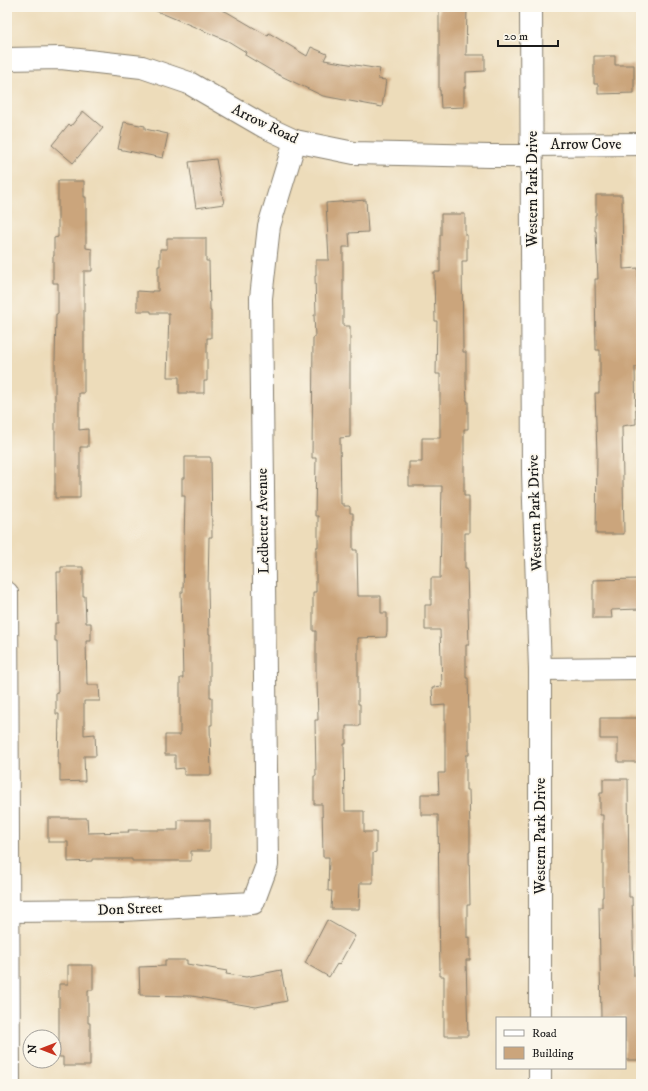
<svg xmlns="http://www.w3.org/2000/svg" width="648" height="1091" viewBox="0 0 648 1091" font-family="'IM FELL DW Pica',serif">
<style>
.building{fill:#cba57c}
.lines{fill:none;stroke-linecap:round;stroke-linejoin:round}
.minor-casing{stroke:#847c6b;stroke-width:24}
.minor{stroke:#fff;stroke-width:22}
.labels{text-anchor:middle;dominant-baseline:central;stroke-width:3.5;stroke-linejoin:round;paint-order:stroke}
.street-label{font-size:15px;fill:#1c1c1c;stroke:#fbf7ec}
</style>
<rect width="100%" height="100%" fill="#fbf7ec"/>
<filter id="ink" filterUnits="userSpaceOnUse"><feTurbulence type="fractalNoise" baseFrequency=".025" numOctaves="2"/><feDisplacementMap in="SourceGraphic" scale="8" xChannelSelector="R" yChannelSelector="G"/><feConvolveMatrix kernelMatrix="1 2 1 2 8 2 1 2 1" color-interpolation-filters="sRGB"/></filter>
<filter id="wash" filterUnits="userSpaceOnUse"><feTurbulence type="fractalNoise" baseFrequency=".012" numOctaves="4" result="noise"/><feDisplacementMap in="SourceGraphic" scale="16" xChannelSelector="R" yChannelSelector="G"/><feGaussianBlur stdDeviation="0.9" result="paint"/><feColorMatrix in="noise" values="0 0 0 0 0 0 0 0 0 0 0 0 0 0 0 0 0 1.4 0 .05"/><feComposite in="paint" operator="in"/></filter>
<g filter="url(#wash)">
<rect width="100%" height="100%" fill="#eddcba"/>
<g id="blocks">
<g class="building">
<polygon points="147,7 214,7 227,12 268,36 269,33 307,56 311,47 327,54 324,60 380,69 378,79 386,80 382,107 323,96 277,74 245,55 246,52 228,41"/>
<polygon points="439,7 467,7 466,55 485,55 485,71 466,72 466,87 464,87 464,107 441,108 440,90 439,90"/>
<polygon points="594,56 615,56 615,65 634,65 634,93 598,94 598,84 594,84"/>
<polygon points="83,111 103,128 73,163 52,145 69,124 71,126"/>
<polygon points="124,122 145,126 145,129 168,134 163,158 118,149"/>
<polygon points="216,159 224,204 196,208 189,162"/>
<polygon points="58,181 84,181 84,197 86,197 86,248 92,249 92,271 84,271 84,393 79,393 79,430 88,429 88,447 80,447 80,498 55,498 55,360 56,314 58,314 58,283 53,283 53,256 54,256 54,238 58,237"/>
<polygon points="596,195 622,195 623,269 638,268 640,367 635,367 636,424 622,426 624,534 596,534 597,454 595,393 599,393 599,383 600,383 600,350 596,350 595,279 598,279 596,231 595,231 595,215 596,215"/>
<polygon points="366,200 368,232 349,233 350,247 343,247 343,326 350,326 350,437 340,438 341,504 344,504 344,506 349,506 350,507 350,513 353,513 353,550 357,550 358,596 381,596 381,613 387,613 387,632 386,637 358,638 358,704 360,704 360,726 346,726 346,744 344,744 345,811 364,811 364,832 376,832 376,852 373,853 373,883 360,883 359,909 331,909 332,891 328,891 329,857 323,857 322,804 314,804 314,776 316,776 315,720 318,720 317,682 316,678 316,631 313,631 313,592 316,592 316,547 318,547 318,516 315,516 316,458 312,458 313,338 315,337 314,315 316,315 315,276 316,276 316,260 329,260 326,203"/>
<polygon points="441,214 465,214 465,235 467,235 467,261 462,261 463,352 466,352 466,383 467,401 468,401 468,429 464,429 464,496 469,496 469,533 465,533 465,569 467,569 469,645 466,645 466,678 468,678 469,717 469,755 466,755 466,790 469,790 470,830 470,852 469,852 470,905 467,905 467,938 470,937 470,960 466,960 468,1036 444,1036 444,976 440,976 438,815 421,815 421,794 439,794 438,773 445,773 445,705 433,706 432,688 434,688 434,687 442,686 440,630 425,630 425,605 431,605 431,578 440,578 442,486 409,486 409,462 422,462 422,438 440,438 440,374 436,374 437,321 435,321 434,272 440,272 440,235 441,235"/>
<polygon points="167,238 206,238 206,261 209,261 210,311 211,311 211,338 207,338 207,381 204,381 204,393 179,393 179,377 167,377 169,313 151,313 151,311 137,311 137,291 152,292 152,291 158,291 158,266 160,266 160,249 167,249"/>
<polygon points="185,457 210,457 211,459 212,537 209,537 208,586 209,634 210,634 210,697 212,697 212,725 210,725 211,775 184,775 184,768 175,769 175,755 165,755 165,735 180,735 180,678 183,678 181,592 183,592 185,496 182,496 182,478 185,478"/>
<polygon points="61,567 83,567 83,596 85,596 86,623 91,623 91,641 86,641 87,685 99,685 100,701 84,701 84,735 95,734 96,756 84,756 85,781 60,782 60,764 58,764 59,714 56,714 56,693 58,693 57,641 55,641 55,623 58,623 57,572 61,572"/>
<polygon points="639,579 640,609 611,610 612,618 593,618 593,580"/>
<polygon points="600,718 641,718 641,762 618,762 618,739 600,739"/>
<polygon points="603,779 628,779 629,897 632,897 634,976 641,975 641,1060 625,1060 625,1018 601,1018 599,907 602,907 602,897 603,897 603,815 600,815 600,793 603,793"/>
<polygon points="48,818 87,818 88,833 129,832 128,830 178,830 178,820 210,820 210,851 191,851 191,861 132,861 132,859 92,859 92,861 68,862 68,842 48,842"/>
<polygon points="327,920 355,936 340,963 338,965 337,964 329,977 305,963"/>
<polygon points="165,960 187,960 187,964 227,971 226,974 246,977 281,970 287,1001 256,1007 192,996 140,995 139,967 165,966"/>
<polygon points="68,965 93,965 93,990 88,990 88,1023 90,1023 90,1066 63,1066 63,1057 59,1057 59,984 68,984"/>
</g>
</g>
</g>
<g filter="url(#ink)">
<use href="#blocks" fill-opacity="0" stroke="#847c6b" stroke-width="1"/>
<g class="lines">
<defs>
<g id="minor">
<polyline points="531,7 533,473 540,669 540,1018"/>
<polyline points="7,59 61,58 142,67 189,83 265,127 295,141 354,153 489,156 531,156"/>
<polyline points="531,145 641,144"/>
<polyline points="7,593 9,1084"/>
<polyline points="540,669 641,668"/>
<polyline points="7,911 122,910 253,903 267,865 261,298 269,226 295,141"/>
<polyline points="540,1068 540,1084"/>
</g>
</defs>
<use href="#minor" class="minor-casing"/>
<use href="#minor" class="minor"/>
</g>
</g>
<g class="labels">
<g class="street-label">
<text transform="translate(265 124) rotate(26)">Arrow Road</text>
<text x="586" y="144">Arrow Cove</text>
<text transform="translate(532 189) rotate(-90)">Western Park Drive</text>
<text transform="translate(535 513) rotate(-92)">Western Park Drive</text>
<text transform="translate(263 521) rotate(-91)">Ledbetter Avenue</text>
<text transform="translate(540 836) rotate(-90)">Western Park Drive</text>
<text transform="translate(130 909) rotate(-2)">Don Street</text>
</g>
</g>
<rect width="648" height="1091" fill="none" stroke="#fbf7ec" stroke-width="24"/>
<rect x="496" y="1017" width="130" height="52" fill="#fbf7ec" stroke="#a29f99"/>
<rect x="504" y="1030" width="20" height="6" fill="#ffffff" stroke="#a29f99"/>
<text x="532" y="1037" font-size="12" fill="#1c1c1c">Road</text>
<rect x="504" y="1047" width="20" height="12" fill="#cba57c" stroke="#a29f99"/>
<text x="532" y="1057" font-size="12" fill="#1c1c1c">Building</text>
<g transform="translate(42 1049) rotate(270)"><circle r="19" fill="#fbf7ec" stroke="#a29f99"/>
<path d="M0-3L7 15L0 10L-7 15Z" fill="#c8321e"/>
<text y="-6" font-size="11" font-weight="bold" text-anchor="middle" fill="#1c1c1c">N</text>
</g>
<path d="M498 40v6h60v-6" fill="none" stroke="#1c1c1c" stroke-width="2"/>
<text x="504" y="40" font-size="12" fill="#1c1c1c" stroke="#fbf7ec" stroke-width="3" paint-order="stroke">20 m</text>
</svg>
